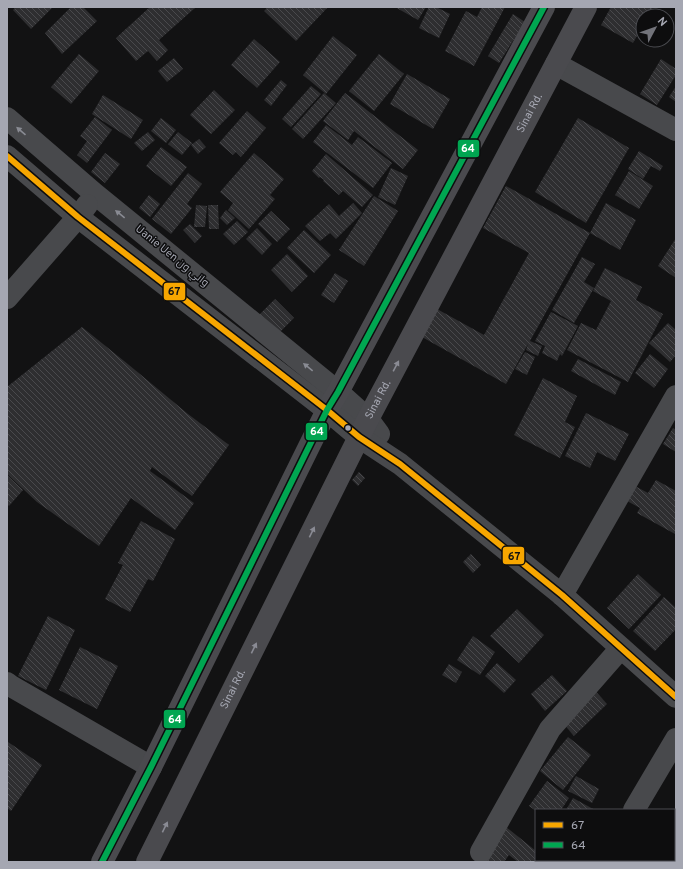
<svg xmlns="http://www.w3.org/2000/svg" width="683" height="869" viewBox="0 0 683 869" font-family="Overpass,Cairo,sans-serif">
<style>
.building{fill:url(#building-back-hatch)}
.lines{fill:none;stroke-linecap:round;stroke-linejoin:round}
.minor{stroke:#48494c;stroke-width:22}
.major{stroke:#4a4a4e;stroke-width:22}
.bus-1-casing{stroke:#0d0d0e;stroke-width:9}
.bus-2-casing{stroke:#0d0d0e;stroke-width:9}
.bus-1{stroke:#f7a600;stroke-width:6}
.bus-2{stroke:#00a651;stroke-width:6}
.oneway{fill:#898b93}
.oneway2{fill:#8a8b94}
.bus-dot{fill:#a5a7b2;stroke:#0d0d0e;stroke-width:1.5}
.labels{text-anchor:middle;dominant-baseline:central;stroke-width:3;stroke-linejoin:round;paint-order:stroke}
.street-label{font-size:11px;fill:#a5a7b2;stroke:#0d0d0e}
.line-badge{stroke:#0d0d0e;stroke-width:1.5}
.badge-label{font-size:11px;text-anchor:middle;font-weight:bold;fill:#fff}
.pale-badge-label{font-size:11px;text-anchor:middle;font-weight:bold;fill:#111}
</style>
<defs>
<pattern id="building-back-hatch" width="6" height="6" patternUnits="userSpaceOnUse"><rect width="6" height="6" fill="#2e2e30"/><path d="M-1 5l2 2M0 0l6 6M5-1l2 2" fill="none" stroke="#49494c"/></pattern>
</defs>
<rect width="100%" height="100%" fill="#121213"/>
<g class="building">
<polygon points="16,7 53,7 31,29 13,10"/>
<polygon points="71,7 83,7 97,21 62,54 45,33"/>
<polygon points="150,7 196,7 159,40 168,50 157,61 148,51 136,61 116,38"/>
<polygon points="268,7 328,7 296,41 264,11"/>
<polygon points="395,7 426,7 418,20"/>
<polygon points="429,7 436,7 450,14 439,38 419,28"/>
<polygon points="482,7 505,7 474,66 445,51 466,11 477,17"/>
<polygon points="611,7 653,7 648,16 643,16 643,25 633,43 601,25"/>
<polygon points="513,14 525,22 499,63 488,56"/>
<polygon points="333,36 357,55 326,94 303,75"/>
<polygon points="254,39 280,62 257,88 231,65"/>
<polygon points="79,54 99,71 71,104 51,87"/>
<polygon points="379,54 404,74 374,111 349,91"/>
<polygon points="174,58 183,69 167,82 158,71"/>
<polygon points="661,59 676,69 676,75 657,105 640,94"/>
<polygon points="407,74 450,99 433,129 390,104"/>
<polygon points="281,80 287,85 271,106 264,100"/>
<polygon points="311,86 321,94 291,127 282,119"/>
<polygon points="676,86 676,102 669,97"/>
<polygon points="214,90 235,110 211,134 190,115"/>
<polygon points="324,93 336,103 303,139 292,129"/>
<polygon points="345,93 418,150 403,169 354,131 348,140 323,121"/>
<polygon points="103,95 143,120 131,139 92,114"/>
<polygon points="247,111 266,128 241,157 236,152 233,155 219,143"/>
<polygon points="95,117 112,130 87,163 77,155 87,141 80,136"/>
<polygon points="161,118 176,130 166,143 151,131"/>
<polygon points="578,118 629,148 586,223 535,192"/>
<polygon points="326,125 352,145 358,137 392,163 373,188 313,142"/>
<polygon points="148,132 155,140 142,151 134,143"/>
<polygon points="178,132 192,143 182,155 168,144"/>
<polygon points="199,139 206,147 198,154 191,145"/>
<polygon points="161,147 187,167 171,186 146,166"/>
<polygon points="639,151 663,166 660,171 651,166 643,179 628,169"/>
<polygon points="105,153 120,164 105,183 91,172"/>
<polygon points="254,153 284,179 270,195 275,199 249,229 228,210 233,203 220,192"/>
<polygon points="326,154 373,195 362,207 343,191 339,195 323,181 324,180 320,177 319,178 312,171"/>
<polygon points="391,168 408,176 395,205 378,197"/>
<polygon points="629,171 653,186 639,209 615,195"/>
<polygon points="188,173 202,184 187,204 192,208 171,234 152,219"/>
<polygon points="506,186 590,233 606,203 636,220 620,250 590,233 530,341 542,346 538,356 526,350 528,344 506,384 422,337 437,309 484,335 529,253 483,228"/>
<polygon points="149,195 160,204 150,217 139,208"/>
<polygon points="374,196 398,211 364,266 339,250"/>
<polygon points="353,203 362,213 336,239 330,233 320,241 305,226 329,204 339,216"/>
<polygon points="196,205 207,206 205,227 194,227"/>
<polygon points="208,205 218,205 219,229 209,229"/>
<polygon points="226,210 235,218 227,225 220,218"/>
<polygon points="271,211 290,229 277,242 258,224"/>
<polygon points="237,221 248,232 234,245 223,234"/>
<polygon points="190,224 202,236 195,243 183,230"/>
<polygon points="257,228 272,244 262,255 246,239"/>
<polygon points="304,230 331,255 314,273 287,248"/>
<polygon points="676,238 676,278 658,266"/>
<polygon points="287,254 308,276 292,292 271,270"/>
<polygon points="582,257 595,264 584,282 594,288 574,323 552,310"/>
<polygon points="605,268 642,287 636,300 663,314 628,382 567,350 581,323 596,330 611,301 593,291"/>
<polygon points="335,273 348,281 334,303 321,295"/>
<polygon points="275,299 294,318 278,334 259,315"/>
<polygon points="551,312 578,326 562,356 560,354 557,361 542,353 545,346 535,341"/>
<polygon points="668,323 676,330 676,355 670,362 649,343"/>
<polygon points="82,327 129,365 188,414 229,445 192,496 152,467 150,471 194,503 175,530 131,498 99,546 37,502 7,474 7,387"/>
<polygon points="525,352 535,357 527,375 515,369"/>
<polygon points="650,354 668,369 654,388 635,373"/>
<polygon points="578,359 621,382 615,395 571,371"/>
<polygon points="543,378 577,396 565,422 575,427 560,458 514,435"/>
<polygon points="586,413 629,434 615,461 597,452 590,468 565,456"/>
<polygon points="673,428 676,430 676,452 663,444"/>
<polygon points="359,472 365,478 358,486 352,480"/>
<polygon points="7,475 23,490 9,506 7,504"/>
<polygon points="656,480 676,491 676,532 675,534 637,513 640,508 627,501 635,486 648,493"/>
<polygon points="141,521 175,539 153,581 148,579 130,612 105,599 123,565 118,563"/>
<polygon points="471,554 481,565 473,573 463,562"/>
<polygon points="638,574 661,595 629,629 607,608"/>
<polygon points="664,597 676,608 676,629 655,651 633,631"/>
<polygon points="517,609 544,635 519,663 490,636"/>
<polygon points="48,616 75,630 46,690 18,676"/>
<polygon points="473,636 495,652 480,675 457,660"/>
<polygon points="80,647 118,666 97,709 59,690"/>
<polygon points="497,663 516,680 504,693 485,676"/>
<polygon points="449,664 462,672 456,683 442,675"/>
<polygon points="552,675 567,691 545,711 531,694"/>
<polygon points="589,684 607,704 574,736 556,715"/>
<polygon points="568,737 591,755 563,790 540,771"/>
<polygon points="8,742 42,765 11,811 7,808 7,743"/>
<polygon points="576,776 599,789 592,803 568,791"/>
<polygon points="547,781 569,798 561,810 536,810 536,811 529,806"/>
<polygon points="573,798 595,810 566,810"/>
<polygon points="674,820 676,822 676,848 674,851"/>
<polygon points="506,827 536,851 536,860 543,860 541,862 518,862 509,855 504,862 479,862"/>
</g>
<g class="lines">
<g class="minor">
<polyline points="556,64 676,130"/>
<polyline points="7,118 95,194 338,392 368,419 379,434"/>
<polyline points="7,156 78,217 327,410 359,437 400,464 562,595 676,697"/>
<polyline points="7,298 78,217 87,205"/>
<polyline points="562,595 676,396"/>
<polyline points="7,683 11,686 151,767"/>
<polyline points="634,810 676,739"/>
<polyline points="481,852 550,729 621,648"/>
</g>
<g class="major">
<polyline points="102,862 151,767 327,410 338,392 544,7"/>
<path id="s1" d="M147 862 368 419 586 7"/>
</g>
<defs>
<polyline id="bus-1" points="7,156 78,217 327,410 359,437 400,464 562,595 676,697"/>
<polyline id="bus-2" points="102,862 151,767 327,410 338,392 544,7"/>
</defs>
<use href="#bus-1" class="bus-1-casing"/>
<use href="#bus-2" class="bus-2-casing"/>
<use href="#bus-1" class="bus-1"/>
<use href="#bus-2" class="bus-2"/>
</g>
<defs><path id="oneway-solid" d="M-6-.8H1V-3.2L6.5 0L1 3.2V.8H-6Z"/></defs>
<g class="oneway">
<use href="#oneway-solid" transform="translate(21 131) rotate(-139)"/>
<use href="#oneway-solid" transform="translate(120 214) rotate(-141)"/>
<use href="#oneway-solid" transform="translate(308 367) rotate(-141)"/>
</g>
<g class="oneway2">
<use href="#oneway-solid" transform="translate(396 366) rotate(-62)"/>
<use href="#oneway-solid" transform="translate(312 532) rotate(-64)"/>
<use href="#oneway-solid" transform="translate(254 648) rotate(-64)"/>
<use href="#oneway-solid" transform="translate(165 827) rotate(-64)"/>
</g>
<circle class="bus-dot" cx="348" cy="428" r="3.5"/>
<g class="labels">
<g class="street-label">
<text stroke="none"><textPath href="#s1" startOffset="841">Sinai Rd.</textPath></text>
<text transform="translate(172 256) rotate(39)">Uanie Uen واني ون</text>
<text stroke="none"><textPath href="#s1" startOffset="517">Sinai Rd.</textPath></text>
<text stroke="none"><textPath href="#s1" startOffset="193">Sinai Rd.</textPath></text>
</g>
</g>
<g class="line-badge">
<rect x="457" y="139" width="23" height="19" rx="4" fill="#00a651"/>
<rect x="163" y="282" width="23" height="19" rx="4" fill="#f7a600"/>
<rect x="305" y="422" width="23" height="19" rx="4" fill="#00a651"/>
<rect x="502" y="546" width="23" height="19" rx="4" fill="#f7a600"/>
<rect x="163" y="709" width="23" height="20" rx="4" fill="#00a651"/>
</g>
<g class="badge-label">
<text x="468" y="152">64</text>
<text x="317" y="435">64</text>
<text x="175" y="723">64</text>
</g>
<g class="pale-badge-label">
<text x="174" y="295">67</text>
<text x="514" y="560">67</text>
</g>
<rect width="683" height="869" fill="none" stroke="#a5a7b2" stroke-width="16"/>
<rect x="535" y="809" width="140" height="52" fill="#0d0d0e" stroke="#4a4b50"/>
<rect x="543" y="822" width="20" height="6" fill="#f7a600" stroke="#4a4b50"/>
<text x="571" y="829" font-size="12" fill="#a5a7b2">67</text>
<rect x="543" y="842" width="20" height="6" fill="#00a651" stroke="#4a4b50"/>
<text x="571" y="849" font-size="12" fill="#a5a7b2">64</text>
<g transform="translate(655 28) rotate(49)"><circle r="19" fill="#0d0d0e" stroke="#4a4b50"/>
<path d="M0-3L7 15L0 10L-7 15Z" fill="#72737a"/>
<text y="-6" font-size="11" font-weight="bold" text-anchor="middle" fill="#a5a7b2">N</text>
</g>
</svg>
